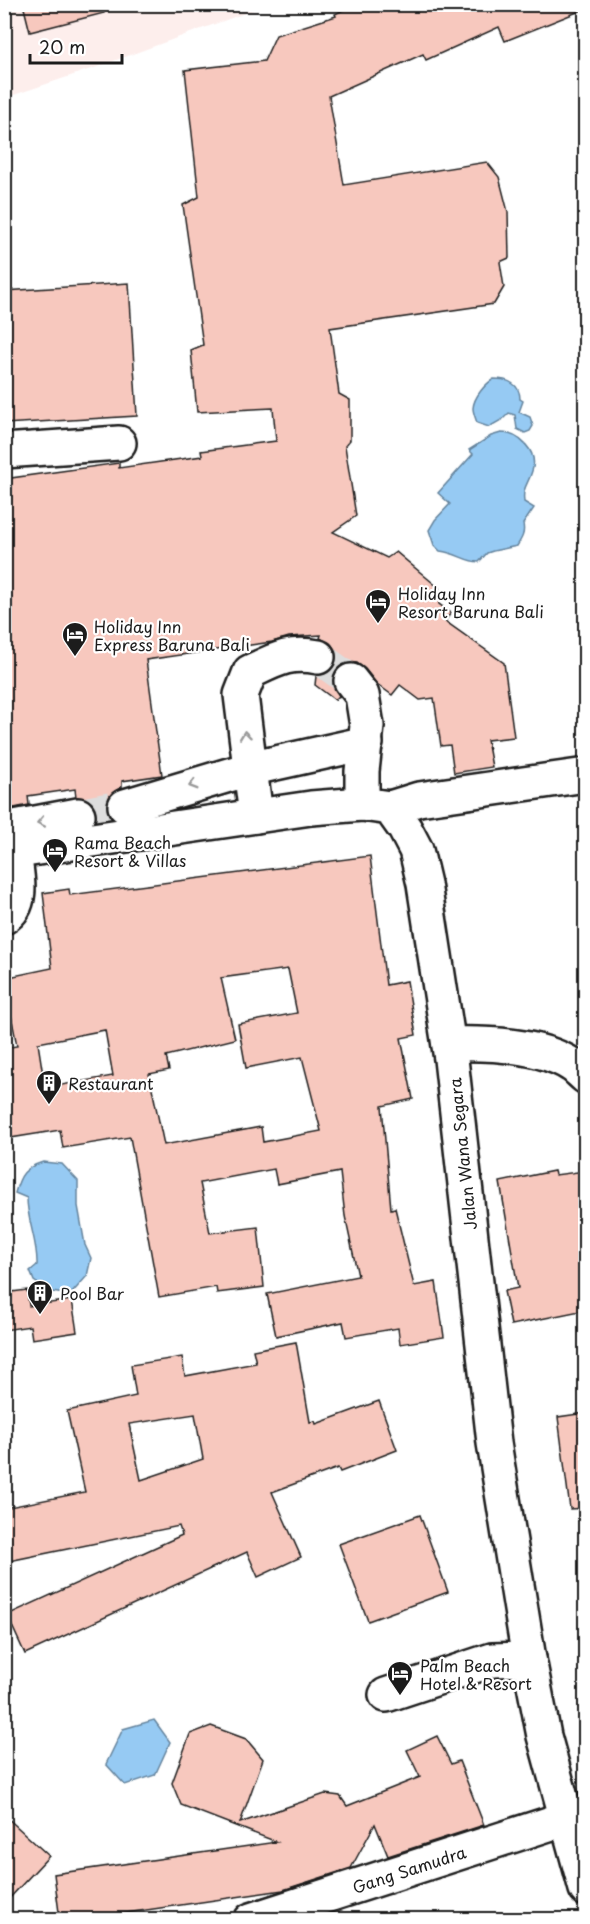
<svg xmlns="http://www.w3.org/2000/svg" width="590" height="1924" viewBox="0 0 590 1924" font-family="'Playpen Sans',sans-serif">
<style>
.built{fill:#fdeeec}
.water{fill:#96caf3;stroke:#65849d;stroke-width:1.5}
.building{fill:#f7c8be;stroke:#1c1c1c;stroke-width:1.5;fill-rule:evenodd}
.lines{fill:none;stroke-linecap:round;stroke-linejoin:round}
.minor-tunnel{stroke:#ddd;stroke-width:33;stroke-dasharray:33 16;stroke-linecap:butt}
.minor-casing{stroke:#1c1c1c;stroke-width:38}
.minor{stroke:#fff;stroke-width:33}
.oneway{stroke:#999}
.labels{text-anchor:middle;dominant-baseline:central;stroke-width:4.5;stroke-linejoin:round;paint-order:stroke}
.poi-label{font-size:16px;fill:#1c1c1c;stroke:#fff;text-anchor:start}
.street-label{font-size:16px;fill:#1c1c1c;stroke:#fff}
</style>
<rect width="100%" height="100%" fill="#fff"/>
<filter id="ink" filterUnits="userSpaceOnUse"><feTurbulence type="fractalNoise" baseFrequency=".0167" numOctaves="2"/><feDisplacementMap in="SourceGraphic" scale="12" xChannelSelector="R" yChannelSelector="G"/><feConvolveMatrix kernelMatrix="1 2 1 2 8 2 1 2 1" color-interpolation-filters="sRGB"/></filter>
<g filter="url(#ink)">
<polygon class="built" points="4,5 267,5 97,67 5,98"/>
<g class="water">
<path d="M494 379C508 379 520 384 520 399L523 401 519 412 530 417 533 426 530 431 525 433 517 429 515 415 509 413 503 419 489 427 477 423C476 419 473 413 473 408 474 397 485 384 494 379Z"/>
<path d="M501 433C519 433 539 452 532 471 528 485 522 487 524 502L534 508 523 524C525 533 522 538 517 546L493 551 487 553 479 562C466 562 457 553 440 551L434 545 429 530 435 520 450 504 438 493 473 454 469 450 491 436Z"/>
<path d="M43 1162 62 1164 78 1181V1206L85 1245 91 1258 87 1276 72 1293 64 1294 52 1292 43 1287 34 1281 30 1271 37 1265C38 1242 27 1221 27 1198L15 1193C20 1175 24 1168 43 1162Z"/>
<polygon points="154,1720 170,1742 155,1775 125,1785 106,1764 123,1729"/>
</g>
<g class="building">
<polygon points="23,4 103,4 104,13 30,32"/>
<polygon points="355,4 585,4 585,9 505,41 499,27 426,60 423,54 329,96 344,185 487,162 499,177 508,212 509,258 500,262 504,287 494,304 330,328 339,394 350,400 350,440 345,446 356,516 333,532 387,558 396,552 439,588 439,604 451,613 445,621 504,663 514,737 487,740 492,767 454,773 450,745 441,746 434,698 420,700 400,685 392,695 377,684 365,669 357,663 349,662 340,666 333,675 333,684 339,696 335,700 315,685 316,676 325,674 332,669 336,660 336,651 330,643 320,638 321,635 289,637 272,642 146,660 162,775 122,781 122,787 112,793 107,801 107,811 111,818 96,821 96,811 93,803 85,798 76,797 75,789 28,796 29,805 4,810 4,479 119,463 119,468 202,456 201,451 276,441 273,408 197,412 191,350 203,345 183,205 199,197 185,70 264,61 276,35 336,16 335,14"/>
<polygon points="129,283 137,416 4,424 4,291"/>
<path d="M370 856 386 985 407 981 416 1035 401 1038 413 1099 382 1106 391 1209 395 1208 414 1286 436 1282 444 1337 400 1344 398 1328 346 1337 343 1322 276 1336 267 1294 358 1276 345 1216 340 1172 277 1184 274 1169 200 1183 210 1233 258 1227 264 1287 217 1293 216 1287 159 1297 130 1137 63 1148 60 1130 4 1139V1048L17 1046 4 978 52 968 43 893 69 889 70 895ZM288 969 297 1013 238 1024 246 1068 302 1057 321 1131 263 1142 261 1127 164 1145 149 1074 169 1070 166 1056 235 1039 221 978ZM105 1030 113 1076 45 1088 38 1043Z"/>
<polygon points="554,1171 555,1175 585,1171 585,1310 511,1325 504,1291 518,1288 500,1182"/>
<polygon points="27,1290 29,1306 72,1300 77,1332 32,1339 30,1326 4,1330 4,1293"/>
<path d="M296 1342 310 1422 315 1421 316 1424 379 1401 397 1450 340 1472 338 1468 272 1492 301 1557 258 1577 247 1552 25 1654 7 1615 182 1535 179 1526 4 1562V1508L85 1492 67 1411 136 1396 131 1365 182 1357 185 1376 256 1363 253 1350ZM195 1414 203 1459 141 1480 129 1424Z"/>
<polygon points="585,1413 585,1508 570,1509 558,1417"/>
<polygon points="420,1515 448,1592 368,1621 339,1544"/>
<polygon points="211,1726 246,1739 263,1759 240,1823 325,1794 340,1796 347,1806 420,1777 407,1750 437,1736 451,1764 459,1761 484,1825 388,1856 375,1824 351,1868 283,1890 78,1920 60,1920 54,1874 277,1842 181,1805 172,1783 190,1734"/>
<polygon points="4,1815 49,1856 4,1904"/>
</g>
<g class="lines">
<g class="minor-tunnel">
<polyline points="318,657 351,681"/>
<polyline points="78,815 125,806"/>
</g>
<defs>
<g id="minor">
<polyline points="4,451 119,443"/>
<polyline points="351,681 362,695 367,726 362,771 362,804"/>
<polyline points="125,806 249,769 366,743"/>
<polyline points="390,808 419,799 586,775"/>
<path d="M256 816 241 695 250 672C275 660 290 651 318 657"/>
<polyline points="4,829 78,815"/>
<polyline points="4,853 311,808 362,804 390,808 405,829 416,850 424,884 451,1059 494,1443 529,1659 544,1736 586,1889"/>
<path d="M4 917C26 904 16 872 14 852"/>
<path d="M449 1044C486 1043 540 1044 572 1065 577 1068 581 1073 586 1077"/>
<polyline points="386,1695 492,1660 529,1659"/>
<polyline points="251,1920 567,1818"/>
</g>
</defs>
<use href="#minor" class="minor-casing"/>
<use href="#minor" class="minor"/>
</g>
<defs><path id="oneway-chevron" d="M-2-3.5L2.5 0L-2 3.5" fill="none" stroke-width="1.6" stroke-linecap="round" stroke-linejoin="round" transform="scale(1.5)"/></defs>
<g class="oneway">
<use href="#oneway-chevron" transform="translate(245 735) rotate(-97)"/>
<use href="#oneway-chevron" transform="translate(193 785) rotate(164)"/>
<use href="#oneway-chevron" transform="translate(41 822) rotate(169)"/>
</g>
</g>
<defs>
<symbol id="hotel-pin" viewBox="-11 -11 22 30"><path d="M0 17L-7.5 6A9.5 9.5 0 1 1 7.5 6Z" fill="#1c1c1c" stroke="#fff"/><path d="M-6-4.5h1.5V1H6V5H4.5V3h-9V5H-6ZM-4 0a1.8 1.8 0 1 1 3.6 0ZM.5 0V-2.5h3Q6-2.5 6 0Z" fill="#fff"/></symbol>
<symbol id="building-pin" viewBox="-11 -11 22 30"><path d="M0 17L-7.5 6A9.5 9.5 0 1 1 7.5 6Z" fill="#1c1c1c" stroke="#fff"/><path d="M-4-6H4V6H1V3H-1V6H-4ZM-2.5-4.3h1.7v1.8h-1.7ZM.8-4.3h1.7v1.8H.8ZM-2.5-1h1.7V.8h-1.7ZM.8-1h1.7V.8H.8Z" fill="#fff"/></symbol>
</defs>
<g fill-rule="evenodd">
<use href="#hotel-pin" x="363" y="587" width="30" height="40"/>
<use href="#hotel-pin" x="60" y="620" width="30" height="40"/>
<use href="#hotel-pin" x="40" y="836" width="30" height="40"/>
<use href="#building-pin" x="34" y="1068" width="30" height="40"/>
<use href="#building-pin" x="25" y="1278" width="30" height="40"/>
<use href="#hotel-pin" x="385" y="1659" width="30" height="40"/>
</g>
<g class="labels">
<g class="poi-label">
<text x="398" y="593">Holiday Inn<tspan x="398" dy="18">Resort Baruna Bali</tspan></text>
<text x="94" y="626">Holiday Inn<tspan x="94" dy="18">Express Baruna Bali</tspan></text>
<text x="74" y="842">Rama Beach<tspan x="74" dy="18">Resort &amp; Villas</tspan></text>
<text x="68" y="1083">Restaurant</text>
<text x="60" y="1293">Pool Bar</text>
<text x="420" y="1665">Palm Beach<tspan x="420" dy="18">Hotel &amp; Resort</tspan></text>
</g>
<g class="street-label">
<text transform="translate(462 1154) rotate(-96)">Jalan Wana Segara</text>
<text transform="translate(409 1869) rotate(-18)">Gang Samudra</text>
</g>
</g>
<rect width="590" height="1924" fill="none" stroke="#fff" stroke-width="24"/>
<rect x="12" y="12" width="566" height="1900" fill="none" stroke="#1c1c1c" stroke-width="2" filter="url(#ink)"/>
<path d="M30 54v9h92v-9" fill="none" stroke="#1c1c1c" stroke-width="3"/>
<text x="39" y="54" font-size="18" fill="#1c1c1c" stroke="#ffffff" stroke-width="4.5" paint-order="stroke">20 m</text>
</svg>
